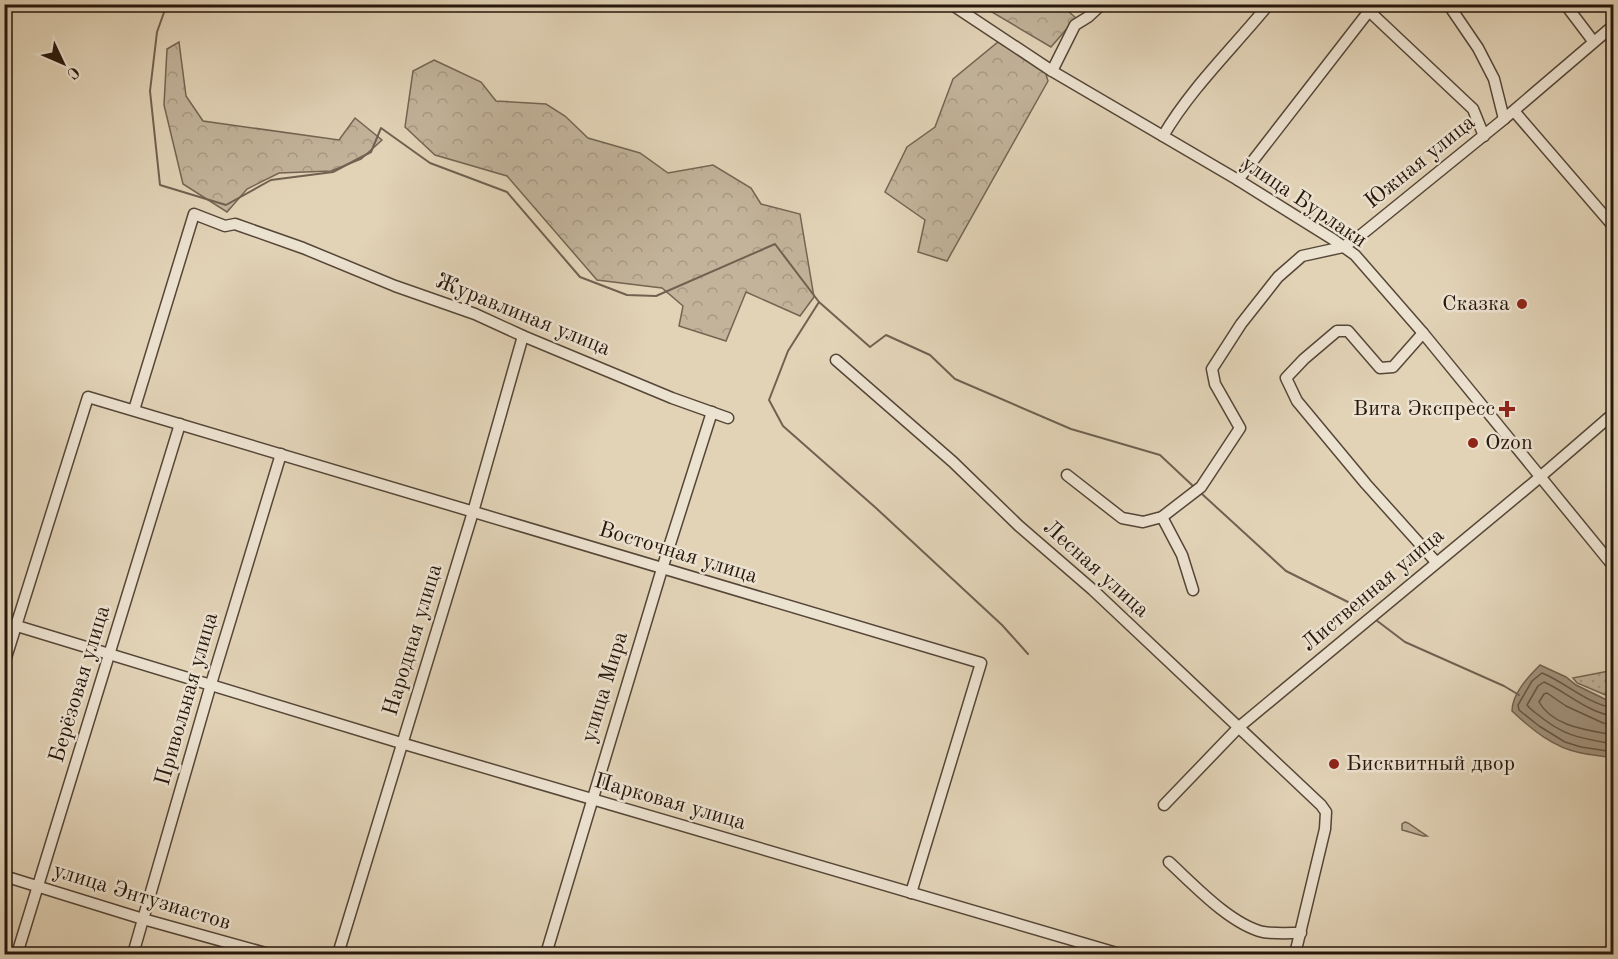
<svg xmlns="http://www.w3.org/2000/svg" width="1618" height="959" viewBox="0 0 1618 959" font-family="'Old Standard TT',serif">
<style>
.grass{fill:url(#grass-dots);stroke:#746553;stroke-width:1.5}
.forest{fill:url(#forest-crowns);stroke:#746553;stroke-width:1.5}
.water{fill:#a2937d;stroke:#706150;stroke-width:1.5}
.lines{fill:none;stroke-linecap:round;stroke-linejoin:round}
.shore{stroke:#645544;stroke-width:1.5}
.stream{stroke:#706150;stroke-width:2}
.minor-casing{stroke:#554637;stroke-width:13}
.minor{stroke:#ece2d0;stroke-width:10}
.poi-dot{fill:#8f2418;stroke:#ece2d0;stroke-width:2}
.labels{text-anchor:middle;dominant-baseline:central;stroke-width:5;stroke-linejoin:round;paint-order:stroke}
.street-label{font-size:22px;fill:#26170c;stroke:#ece2d0}
.poi-label{font-size:22px;fill:#26170c;stroke:#ece2d0;text-anchor:end}
</style>
<defs>
<pattern id="grass-dots" width="8" height="8" patternUnits="userSpaceOnUse" patternTransform="scale(1.5)"><rect width="8" height="8" fill="#c2b39a"/><path d="M2 2h.1M6 6h.1" fill="none" stroke="#a79984" stroke-width="1.8" stroke-linecap="round"/></pattern>
<pattern id="forest-crowns" width="20" height="18" patternUnits="userSpaceOnUse" patternTransform="scale(1.5)"><rect width="20" height="18" fill="#c2b39a"/><path d="M2 6a3 3 0 1 1 6 0M12 15a3 3 0 1 1 6 0" fill="none" stroke="#a79984"/></pattern>
</defs>
<rect width="100%" height="100%" fill="#e2d3b7"/>
<filter id="stains"><feTurbulence type="fractalNoise" baseFrequency=".00333" numOctaves="4"/><feColorMatrix values="0 0 0 0 .2 0 0 0 0 .09 0 0 0 0 .02 0 0 0 .5 -.17"/></filter>
<radialGradient id="worn" r=".72"><stop offset=".6" stop-color="#630" stop-opacity="0"/><stop offset="1" stop-color="#630" stop-opacity=".3"/></radialGradient>
<g class="grass">
<polygon points="1613,667 1613,698 1577,683 1573,678 1609,671"/>
<polygon points="1405,822 1408,823 1427,836 1423,836 1402,830 1402,824"/>
</g>
<g class="forest">
<polygon points="980,5 1061,5 1076,18 1051,47"/>
<polygon points="179,42 186,96 203,121 339,140 355,118 382,140 361,159 331,171 279,173 247,189 227,212 183,184 164,105 167,49"/>
<polygon points="998,42 1045,71 1048,81 947,261 918,252 925,220 885,192 907,147 935,127 953,79"/>
<polygon points="434,60 481,82 496,101 546,104 565,116 588,138 640,153 668,173 713,165 751,188 761,204 800,214 814,297 800,316 746,292 726,341 679,326 683,306 662,288 597,280 507,176 435,155 405,127 413,71"/>
</g>
<path class="water" d="M1540 665 1566 677 1576 685 1613 703V758C1603 756 1591 755 1581 753 1554 748 1531 729 1512 711 1512 694 1528 677 1540 665Z"/>
<g class="lines">
<g class="shore">
<path d="M1614 708C1589 705 1565 682 1542 673L1532 681 1518 705 1519 710 1539 726 1565 742 1581 747 1614 752"/>
<path d="M1614 716C1590 714 1565 691 1544 682L1538 686 1527 705C1530 709 1533 711 1537 714 1565 737 1580 738 1614 744"/>
<path d="M1614 725 1603 723 1566 706 1547 693 1544 694 1539 702C1553 727 1588 730 1614 735"/>
</g>
<g class="stream">
<polyline points="167,4 157,32 150,91 160,185 226,205 271,180 333,172 371,152 381,128 430,163 507,192 580,277 627,295 656,296 775,244 819,302 870,347 886,335 930,355 955,379 1071,429 1160,455 1193,486"/>
<polyline points="819,302 788,351 769,400 783,426 876,508 1002,625 1028,654"/>
<polyline points="1202,494 1286,571 1362,609"/>
<polyline points="1376,620 1405,642 1504,686 1519,695"/>
</g>
<defs>
<g id="minor">
<polyline points="951,4 1052,71 1238,180 1334,240 1355,255 1423,333 1614,567"/>
<polyline points="1448,4 1478,48 1494,79 1504,119"/>
<polyline points="1565,4 1593,41"/>
<polyline points="1052,71 1075,25 1088,17 1102,4"/>
<polyline points="1514,111 1614,227"/>
<path d="M1163 136C1191 88 1233 48 1269 4"/>
<polyline points="1238,180 1369,11 1473,109 1484,136"/>
<polyline points="1423,333 1393,367 1380,368 1348,331 1337,331 1304,359 1286,378 1297,401 1366,484 1436,562"/>
<polyline points="836,360 953,462 1019,526 1093,590 1321,805 1326,812 1325,829 1295,954"/>
<polyline points="134,410 194,214 225,226 235,224 303,248 395,286 475,314 523,336 672,398 728,418"/>
<polyline points="1067,475 1122,518 1143,522 1162,517 1201,487 1240,428 1215,384 1212,369 1241,324 1278,277 1302,256 1343,247 1361,235 1504,119 1614,25"/>
<polyline points="1162,517 1182,555 1193,590"/>
<polyline points="4,622 401,743 1120,954"/>
<polyline points="4,664 88,397 981,663 911,893"/>
<polyline points="1164,805 1239,727 1533,483 1614,413"/>
<path d="M1169 862C1194 885 1230 924 1263 932 1275 934 1289 933 1301 933"/>
<polyline points="4,876 143,919 269,954"/>
<polyline points="17,954 180,424"/>
<polyline points="133,954 211,684 281,454"/>
<polyline points="338,954 473,512 523,336"/>
<polyline points="546,954 662,569 712,412"/>
</g>
</defs>
<use href="#minor" class="minor-casing"/>
<use href="#minor" class="minor"/>
</g>
<g class="poi-dot">
<circle cx="1522" cy="304" r="6"/>
<path d="M1504 400h6v6h6v6h-6v6h-6v-6h-6v-6h6z"/>
<circle cx="1473" cy="443" r="6"/>
<circle cx="1334" cy="764" r="6"/>
</g>
<g class="labels">
<g class="street-label">
<text transform="translate(1420 162) rotate(-39)">Южная улица</text>
<text transform="translate(1304 202) rotate(34)">улица Бурлаки</text>
<text transform="translate(523 315) rotate(22)">Журавлиная улица</text>
<text transform="translate(678 553) rotate(17)">Восточная улица</text>
<text transform="translate(1096 569) rotate(42)">Лесная улица</text>
<text transform="translate(1373 590) rotate(-40)">Лиственная улица</text>
<text transform="translate(413 640) rotate(-73)">Народная улица</text>
<text transform="translate(80 684) rotate(-73)">Берёзовая улица</text>
<text transform="translate(605 687) rotate(-73)">улица Мира</text>
<text transform="translate(187 699) rotate(-74)">Привольная улица</text>
<text transform="translate(670 802) rotate(16)">Парковая улица</text>
<text transform="translate(142 897) rotate(17)">улица Энтузиастов</text>
</g>
<g class="poi-label">
<text x="1510" y="304">Сказка</text>
<text x="1495" y="409">Вита Экспресс</text>
<text x="1485" y="443" text-anchor="start">Ozon</text>
<text x="1346" y="764" text-anchor="start">Бисквитный двор</text>
</g>
</g>
<rect width="1618" height="959" fill="none" stroke="#e2d3b7" stroke-width="24"/>
<rect x="6" y="6" width="1606" height="947" fill="none" stroke="#26170c" stroke-width="3"/>
<rect x="12" y="12" width="1594" height="935" fill="none" stroke="#26170c" stroke-width="1.5"/>
<g transform="translate(63 63) rotate(134)" stroke="#ece2d0" stroke-width="4.5" paint-order="stroke">
<path d="M0-4.5L10 22L0 15L-10 22Z" fill="#26170c"/>
<text y="-9" font-size="16" font-weight="bold" text-anchor="middle" fill="#26170c">С</text>
</g>
<rect width="100%" height="100%" filter="url(#stains)"/>
<rect width="100%" height="100%" fill="url(#worn)"/>
</svg>
